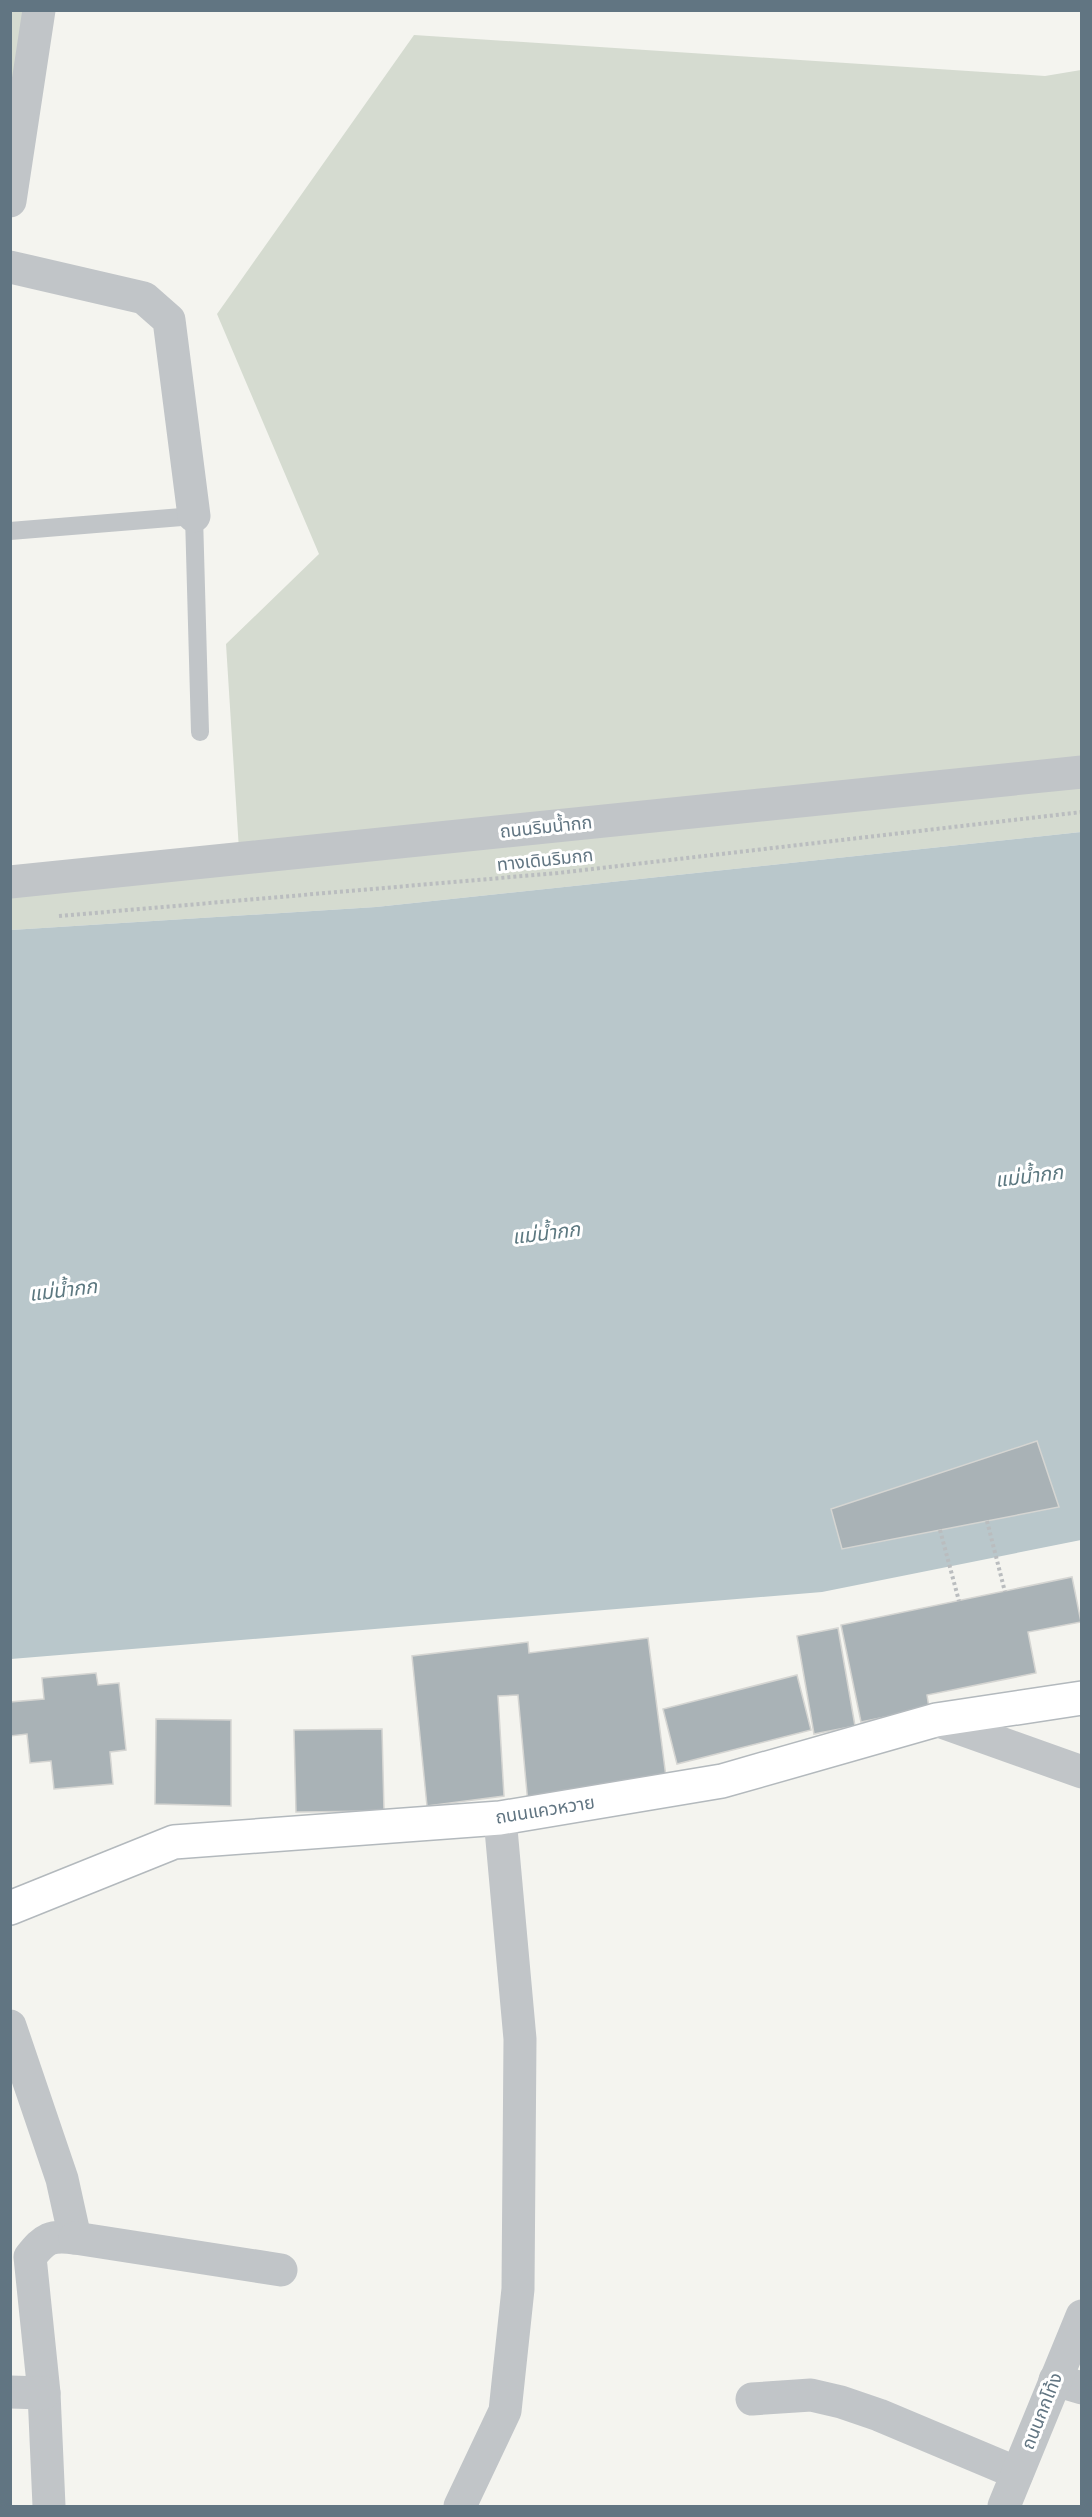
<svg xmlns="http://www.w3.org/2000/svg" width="1092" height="2517" viewBox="0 0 1092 2517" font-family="Cabin,'Noto Sans Thai',sans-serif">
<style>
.green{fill:#d5dbd0}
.water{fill:#b9c7cb}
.building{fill:#a9b2b6;stroke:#d5d5d2;stroke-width:1.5}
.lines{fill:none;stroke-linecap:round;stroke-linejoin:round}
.secondary-casing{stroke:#b3b9bd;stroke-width:36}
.path{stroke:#babdbf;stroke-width:4;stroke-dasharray:3 3;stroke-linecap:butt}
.lane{stroke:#c1c5c8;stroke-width:18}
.street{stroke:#c1c5c8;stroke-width:33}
.secondary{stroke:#fff;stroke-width:33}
.labels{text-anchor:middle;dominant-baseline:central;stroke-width:6;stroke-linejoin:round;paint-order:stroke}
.street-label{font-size:18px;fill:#617582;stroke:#fff}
.water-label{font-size:20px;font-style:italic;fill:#5c7880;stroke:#fff}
</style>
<rect width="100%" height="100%" fill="#f4f4ef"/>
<g class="green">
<polygon points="11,11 35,11 11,140"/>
<polygon points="414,35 1045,76 1081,70 1081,832 376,907 11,930 11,884 240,866 226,644 319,554 217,314"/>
</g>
<polygon class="water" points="1081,832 1081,1540 822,1592 11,1659 11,930 376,907"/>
<g class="building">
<polygon points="1037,1441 1059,1507 842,1549 831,1509"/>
<polygon points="1072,1577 1081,1622 1028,1632 1036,1673 927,1695 929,1708 861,1722 841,1625"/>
<polygon points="838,1628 855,1726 814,1734 797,1636"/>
<polygon points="648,1638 666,1777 528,1804 518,1695 498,1696 504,1796 427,1806 412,1656 528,1642 529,1653"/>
<polygon points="96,1673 98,1685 119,1683 126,1750 110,1752 113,1784 54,1789 51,1761 30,1763 27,1734 10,1736 10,1702 44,1699 42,1678"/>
<polygon points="797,1675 811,1730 677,1764 663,1709"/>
<polygon points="156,1719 231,1720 231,1806 155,1804"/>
<polygon points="382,1729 384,1811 296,1812 294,1730"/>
</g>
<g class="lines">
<defs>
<polyline id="secondary" points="10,1908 174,1842 500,1818 722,1781 936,1720 1082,1698"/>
</defs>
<use href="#secondary" class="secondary-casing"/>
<g class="path">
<polyline points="59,916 558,873 1082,812"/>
<polyline points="987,1521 1005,1592"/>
<polyline points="940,1530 959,1601"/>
</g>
<polyline class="lane" points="10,531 194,516 200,732"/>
<g class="street">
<polyline points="10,201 39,10"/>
<polyline points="10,267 144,298 169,320 194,516"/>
<polyline points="10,882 1082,772"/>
<polyline points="936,1720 1082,1772"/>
<path d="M10 2026 62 2179 75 2238C50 2235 45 2238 30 2257L44 2393 49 2506"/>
<polyline points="75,2238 281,2270"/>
<polyline points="1055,2380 1082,2388"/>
<polyline points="10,2392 44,2393"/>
<polyline points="752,2399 811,2395 841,2402 879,2415 1017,2473"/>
<polyline points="460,2506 505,2411 518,2289 520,2039 500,1818"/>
<polyline points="1004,2506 1082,2316"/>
</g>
<use href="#secondary" class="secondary"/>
</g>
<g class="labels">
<g class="street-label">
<text transform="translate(546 827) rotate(-6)">ถนนริมน้ำกก</text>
<text transform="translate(545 860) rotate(-6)">ทางเดินริมกก</text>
<text transform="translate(545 1810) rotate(-9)">ถนนแควหวาย</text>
<text transform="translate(1042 2411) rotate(-68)">ถนนกกโท้ง</text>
</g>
<g class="water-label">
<text transform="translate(1029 1176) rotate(-7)">แม่น้ำกก</text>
<text transform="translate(546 1233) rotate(-7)">แม่น้ำกก</text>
<text transform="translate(63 1290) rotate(-7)">แม่น้ำกก</text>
</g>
</g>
<rect width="1092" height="2517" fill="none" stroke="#617582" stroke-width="24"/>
</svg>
